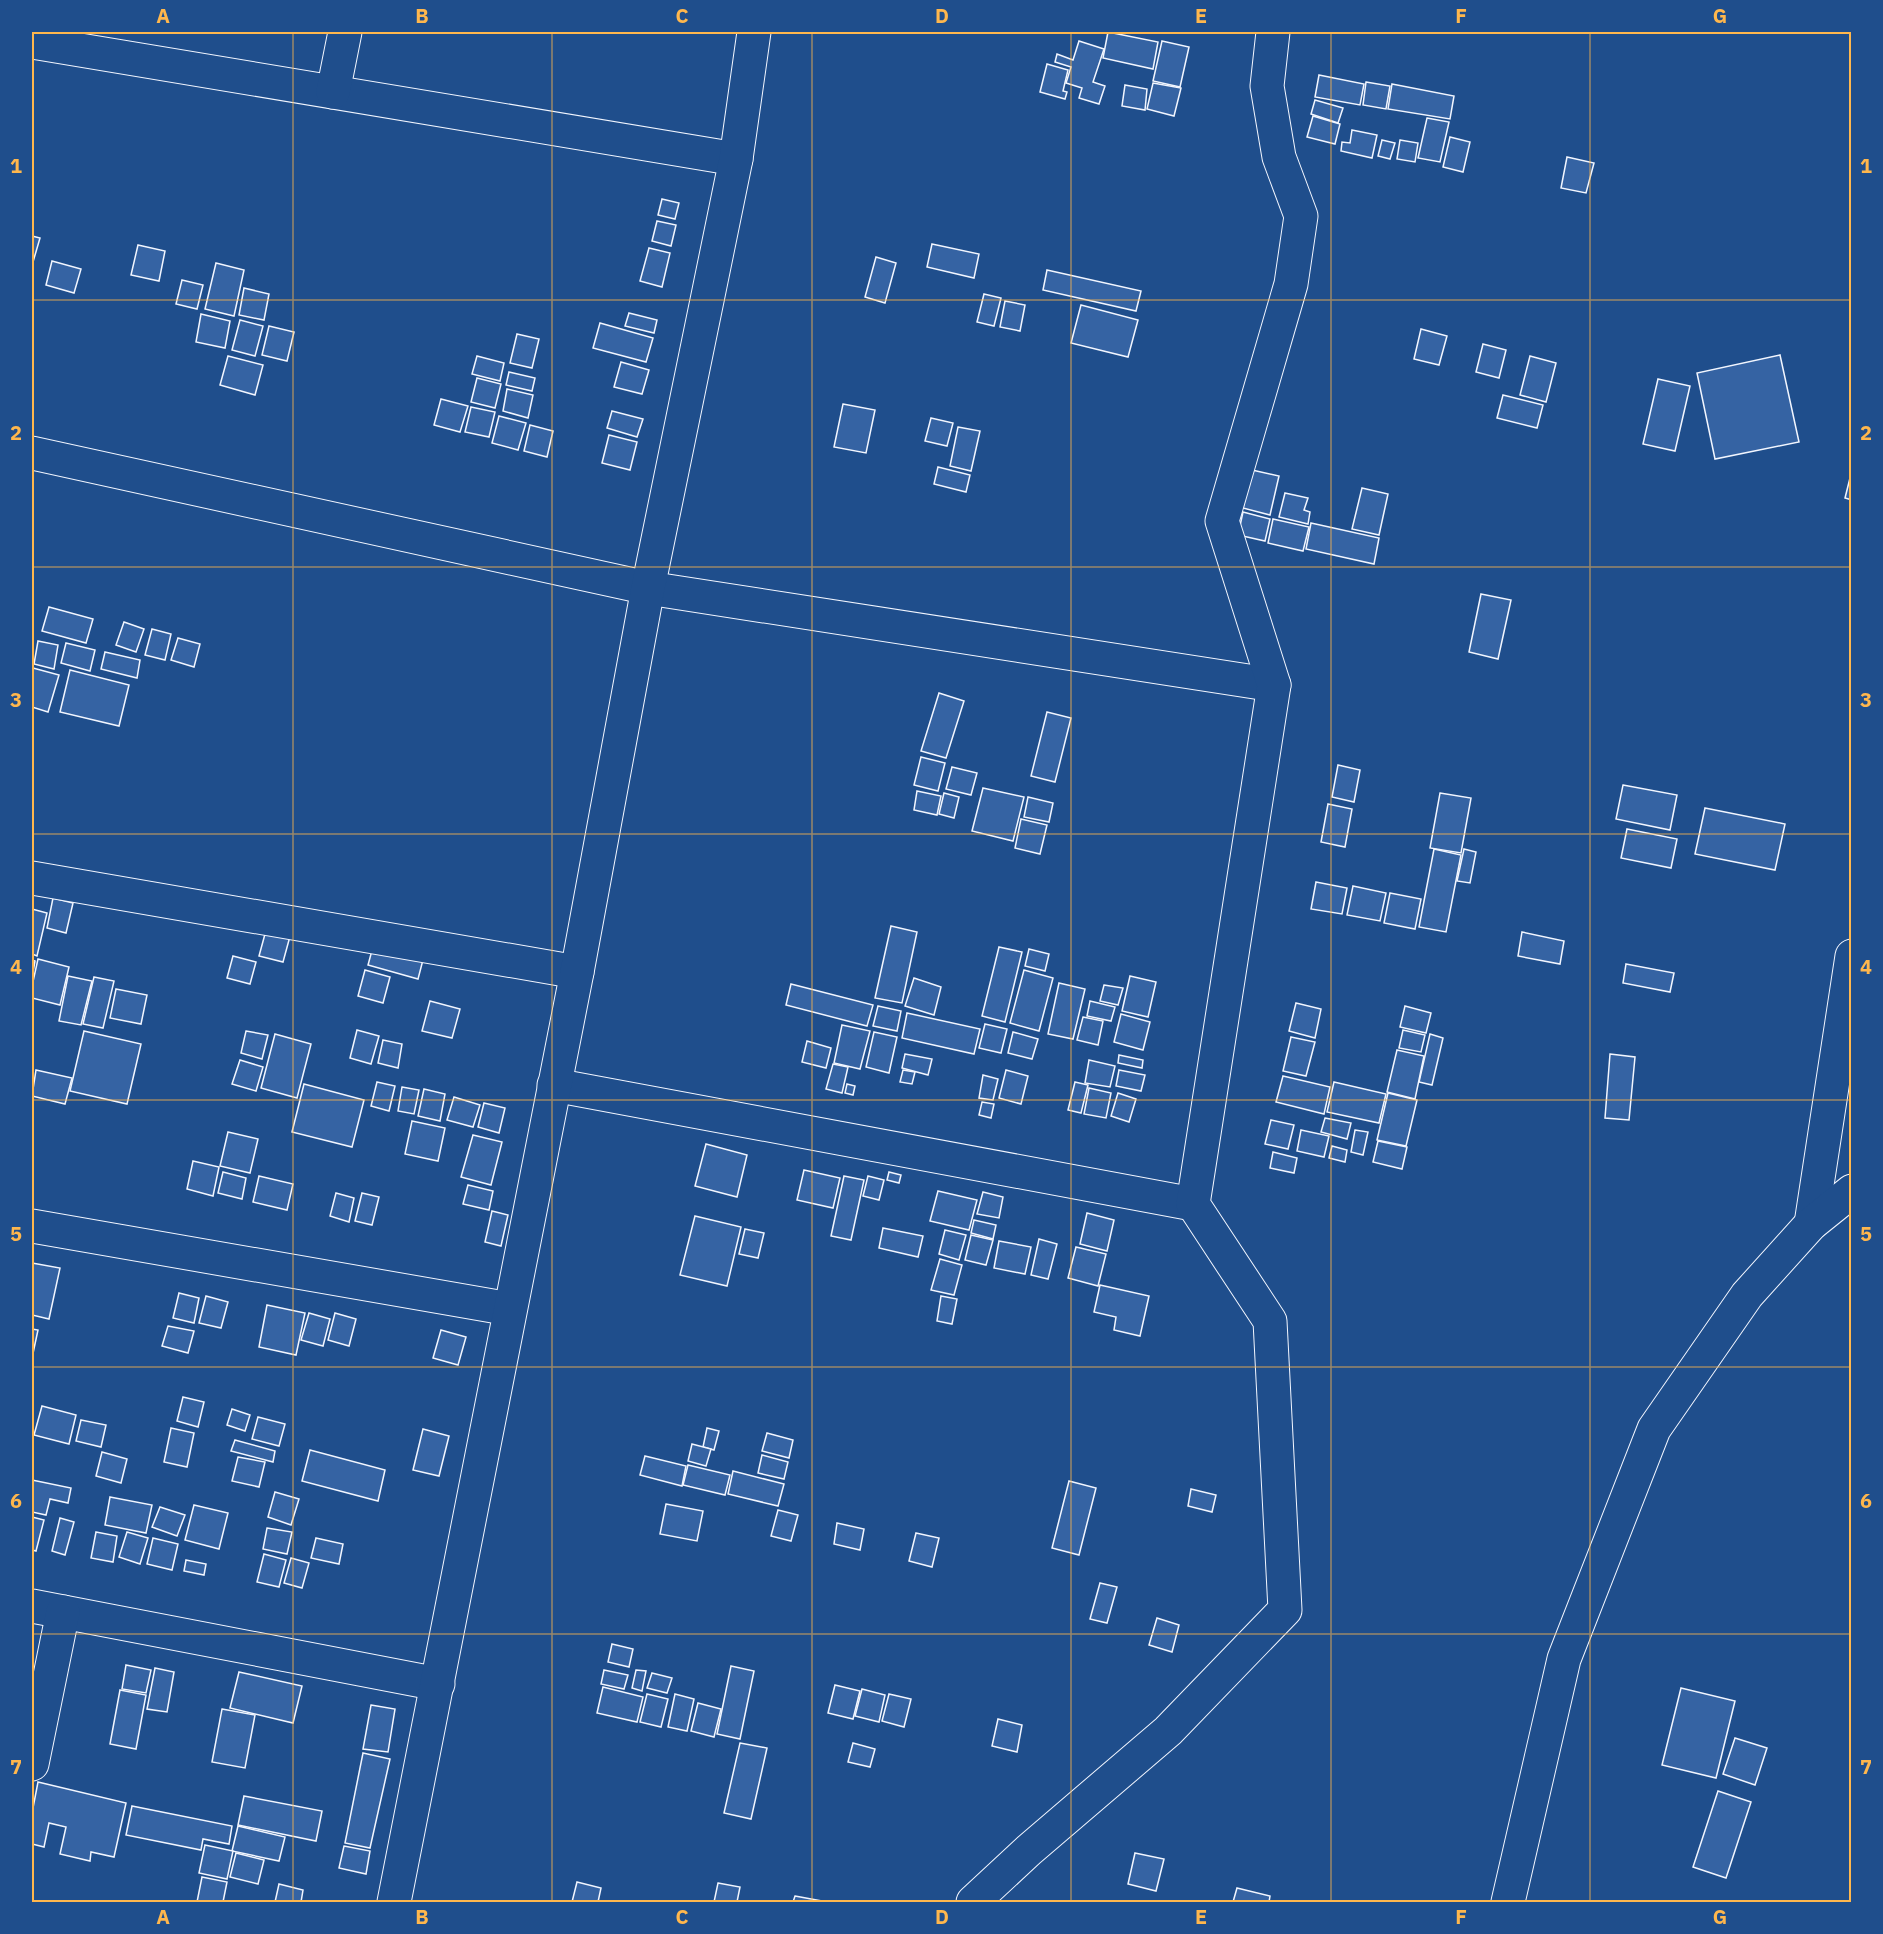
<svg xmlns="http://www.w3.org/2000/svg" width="1883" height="1934" viewBox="0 0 1883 1934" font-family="'IBM Plex Sans',sans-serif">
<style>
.building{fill:#3563a3;stroke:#f2f6ff;stroke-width:1.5}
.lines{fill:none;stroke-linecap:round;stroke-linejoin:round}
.minor-casing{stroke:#f2f6ff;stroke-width:35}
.minor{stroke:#1f4e8c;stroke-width:33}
.grid{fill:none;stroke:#ffb74d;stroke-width:1.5;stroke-opacity:0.55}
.neatline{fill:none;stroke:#ffb74d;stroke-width:2}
.grid-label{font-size:20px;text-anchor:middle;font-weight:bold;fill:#ffb74d}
</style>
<rect width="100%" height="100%" fill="#1f4e8c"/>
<g class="building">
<polygon points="1108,32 1158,42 1153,69 1103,58"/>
<polygon points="1079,41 1104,49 1093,82 1105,86 1099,104 1079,98 1082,88 1066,83 1071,67 1055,62 1057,54 1073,60"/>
<polygon points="1162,41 1189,47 1180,87 1153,81"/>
<polygon points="1047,64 1068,70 1063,91 1067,92 1065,99 1040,92"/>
<polygon points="1319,75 1364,84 1360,105 1315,97"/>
<polygon points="1366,82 1390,86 1386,109 1363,105"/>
<polygon points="1153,83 1181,88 1174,116 1147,109"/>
<polygon points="1392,84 1454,96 1450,119 1388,109"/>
<polygon points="1125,85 1147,89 1145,110 1122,106"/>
<polygon points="1315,100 1343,108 1338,123 1311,114"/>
<polygon points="1313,116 1340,124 1335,144 1307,137"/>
<polygon points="1427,118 1449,122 1440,162 1418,158"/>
<polygon points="1352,130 1377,135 1372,158 1341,151 1342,142 1350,143"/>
<polygon points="1450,137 1470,142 1463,172 1443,167"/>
<polygon points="1382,140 1395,143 1390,159 1378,156"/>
<polygon points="1400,140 1418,143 1415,162 1397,159"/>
<polygon points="1567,157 1594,163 1586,193 1561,188"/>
<polygon points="662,199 679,203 675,219 658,215"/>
<polygon points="657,221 676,225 671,246 652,241"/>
<polygon points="32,236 40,238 33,262 32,262"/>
<polygon points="932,244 979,254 974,278 927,267"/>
<polygon points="138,245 165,251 159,281 131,275"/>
<polygon points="649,248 670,253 662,287 640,281"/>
<polygon points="876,257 896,263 885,303 865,297"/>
<polygon points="52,261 81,269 74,293 46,285"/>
<polygon points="216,263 244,270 234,316 205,309"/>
<polygon points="1047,270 1141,291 1136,311 1043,290"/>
<polygon points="182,280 203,285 197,309 176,304"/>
<polygon points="244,288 269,294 264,320 239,315"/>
<polygon points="984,294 1001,298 994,326 977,322"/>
<polygon points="1005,301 1025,305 1020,331 1000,327"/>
<polygon points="1081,305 1138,320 1128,357 1071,343"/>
<polygon points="629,313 657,320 654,333 625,326"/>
<polygon points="201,314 230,321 225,348 196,342"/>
<polygon points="240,320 263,326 255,356 232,350"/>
<polygon points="600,323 653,338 646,362 593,348"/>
<polygon points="269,326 294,332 287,361 262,355"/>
<polygon points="1421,329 1447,336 1439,365 1414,359"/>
<polygon points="517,334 539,339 532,368 510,363"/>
<polygon points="1483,344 1506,350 1499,378 1476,372"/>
<polygon points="1780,355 1799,442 1715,459 1697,373"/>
<polygon points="228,356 263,365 255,395 220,385"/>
<polygon points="477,356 504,363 500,381 472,374"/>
<polygon points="1530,356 1556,363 1546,402 1520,395"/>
<polygon points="621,362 649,370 642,394 614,387"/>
<polygon points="509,372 535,378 532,391 506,385"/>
<polygon points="477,378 501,384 495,408 471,402"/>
<polygon points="1658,379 1690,386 1675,451 1643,444"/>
<polygon points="507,389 533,395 528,418 503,411"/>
<polygon points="1503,395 1543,405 1537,428 1497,418"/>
<polygon points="441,399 468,406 460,432 434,425"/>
<polygon points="843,404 875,410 866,453 834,447"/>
<polygon points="471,407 495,412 489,437 465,432"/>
<polygon points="612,411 643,419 637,437 607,428"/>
<polygon points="499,416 526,423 518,450 492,443"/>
<polygon points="931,418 953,423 947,446 925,441"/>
<polygon points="530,425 553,431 547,457 524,451"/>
<polygon points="958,427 980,431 971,471 950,466"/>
<polygon points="609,435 637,442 630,470 602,463"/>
<polygon points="938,467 970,475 966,492 934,484"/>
<polygon points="1252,470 1279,476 1270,515 1243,508"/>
<polygon points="1852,470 1852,500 1845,498"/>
<polygon points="1362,488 1388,494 1379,535 1352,529"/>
<polygon points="1285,493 1308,498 1304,510 1310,512 1308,524 1279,517"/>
<polygon points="1243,512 1270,519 1265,541 1238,535"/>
<polygon points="1273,519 1309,527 1303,551 1268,543"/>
<polygon points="1311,523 1379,538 1374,564 1306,549"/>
<polygon points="1481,594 1511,600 1498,659 1469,652"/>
<polygon points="49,607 93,619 86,643 42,631"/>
<polygon points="124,622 144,629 136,652 116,645"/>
<polygon points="152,629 171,634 165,660 145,655"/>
<polygon points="178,638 200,644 194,667 171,660"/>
<polygon points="38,641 58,645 54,669 34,664"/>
<polygon points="66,643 95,650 90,671 61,663"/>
<polygon points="105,652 140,660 137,678 101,669"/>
<polygon points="33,668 59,675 48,712 32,707"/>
<polygon points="70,670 129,685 119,726 60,712"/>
<polygon points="939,693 964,701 946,758 921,751"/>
<polygon points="1047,712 1071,718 1055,782 1031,776"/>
<polygon points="921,757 945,763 938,791 914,785"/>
<polygon points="1338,765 1360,770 1354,802 1332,797"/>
<polygon points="952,767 977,773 971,795 946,789"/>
<polygon points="1623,785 1677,795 1670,830 1616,819"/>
<polygon points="983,788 1024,797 1013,841 972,831"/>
<polygon points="917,791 941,796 937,815 914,810"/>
<polygon points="944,793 959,797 954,818 939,814"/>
<polygon points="1440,793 1471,798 1461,853 1430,848"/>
<polygon points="1028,797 1053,803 1049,822 1024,817"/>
<polygon points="1328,804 1352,809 1345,847 1321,842"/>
<polygon points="1705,808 1785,824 1775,870 1695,854"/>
<polygon points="1021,819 1047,825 1040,854 1015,848"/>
<polygon points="1627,829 1677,839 1671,868 1621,858"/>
<polygon points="1434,849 1461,855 1446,932 1419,927"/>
<polygon points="1464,849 1476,852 1470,883 1457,881"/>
<polygon points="1316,882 1347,888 1342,914 1311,909"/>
<polygon points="1353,886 1386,893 1380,921 1347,915"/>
<polygon points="1390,893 1421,899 1415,929 1384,923"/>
<polygon points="53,898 73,903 66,933 47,928"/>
<polygon points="32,909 47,913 37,956 32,954"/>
<polygon points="268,923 292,929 283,962 259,956"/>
<polygon points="891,926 917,932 902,1003 875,998"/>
<polygon points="1522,932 1564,941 1560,964 1518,956"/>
<polygon points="374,943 424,956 418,979 368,965"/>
<polygon points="999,947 1022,952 1005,1022 982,1016"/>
<polygon points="1029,949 1049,954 1045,971 1025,966"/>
<polygon points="233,956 256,962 250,984 227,978"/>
<polygon points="38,959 69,967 60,1005 32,998 32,986"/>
<polygon points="32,960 35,961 32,978"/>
<polygon points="1626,964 1674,973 1670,992 1623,983"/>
<polygon points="365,970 390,977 383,1003 358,996"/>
<polygon points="1024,970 1053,978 1039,1031 1010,1023"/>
<polygon points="68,976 92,981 81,1025 59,1021"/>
<polygon points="1130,976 1156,982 1148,1017 1122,1011"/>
<polygon points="94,977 114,981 103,1028 83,1024"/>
<polygon points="914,978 941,987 934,1015 905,1006"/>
<polygon points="1059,983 1085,989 1073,1039 1048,1034"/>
<polygon points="791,984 873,1005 867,1026 786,1005"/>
<polygon points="1104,985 1123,988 1118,1005 1100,1001"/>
<polygon points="116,989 147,995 141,1024 110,1018"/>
<polygon points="430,1001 460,1009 452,1038 422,1031"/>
<polygon points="1090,1001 1115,1007 1111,1021 1087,1016"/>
<polygon points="1296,1003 1321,1009 1315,1038 1289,1031"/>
<polygon points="878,1006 901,1011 897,1031 873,1026"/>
<polygon points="1405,1006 1431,1013 1426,1033 1400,1027"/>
<polygon points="907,1013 980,1029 974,1054 902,1038"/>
<polygon points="1121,1014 1150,1022 1143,1050 1114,1042"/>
<polygon points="1083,1017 1103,1021 1098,1045 1077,1040"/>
<polygon points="985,1024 1007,1029 1001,1053 979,1048"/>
<polygon points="842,1025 870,1031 860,1069 834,1063"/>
<polygon points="357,1030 379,1036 371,1064 350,1058"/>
<polygon points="1403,1030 1425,1035 1421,1052 1399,1048"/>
<polygon points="84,1031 141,1044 127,1104 70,1091"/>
<polygon points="246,1031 268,1035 262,1059 241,1053"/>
<polygon points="874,1032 897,1037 889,1073 866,1067"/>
<polygon points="1013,1032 1038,1039 1032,1059 1008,1053"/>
<polygon points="275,1034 311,1044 297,1098 261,1088"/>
<polygon points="1430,1034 1443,1038 1432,1085 1419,1082"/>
<polygon points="1291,1037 1315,1042 1306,1076 1283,1071"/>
<polygon points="383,1040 402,1044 398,1068 378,1063"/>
<polygon points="807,1041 831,1048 826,1068 802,1062"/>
<polygon points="1397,1050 1424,1056 1415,1099 1387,1092"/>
<polygon points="905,1054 932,1059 928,1075 902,1068"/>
<polygon points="1610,1054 1635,1057 1629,1120 1605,1118"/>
<polygon points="1119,1055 1143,1060 1142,1068 1118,1063"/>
<polygon points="240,1060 263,1067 256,1091 232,1084"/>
<polygon points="1089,1060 1115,1066 1110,1087 1085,1083"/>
<polygon points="833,1064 848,1067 842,1093 826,1089"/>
<polygon points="36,1070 72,1078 65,1104 32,1096"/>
<polygon points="903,1070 915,1072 912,1084 900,1082"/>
<polygon points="1006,1070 1028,1076 1021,1104 999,1098"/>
<polygon points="1119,1070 1145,1075 1141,1091 1116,1086"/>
<polygon points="983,1075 998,1079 993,1100 979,1098"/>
<polygon points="1283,1076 1330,1087 1324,1114 1276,1102"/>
<polygon points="377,1082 395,1086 389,1111 371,1106"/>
<polygon points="1075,1082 1088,1085 1081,1113 1068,1110"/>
<polygon points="1334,1082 1386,1094 1379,1123 1327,1112"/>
<polygon points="304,1084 364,1100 352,1147 292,1132"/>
<polygon points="847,1084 855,1086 853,1095 845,1093"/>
<polygon points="402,1087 419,1090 414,1114 398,1111"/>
<polygon points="1089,1088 1111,1093 1106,1118 1084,1114"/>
<polygon points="424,1089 445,1094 440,1121 418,1116"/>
<polygon points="1118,1093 1136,1099 1129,1122 1111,1116"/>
<polygon points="1388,1093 1417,1100 1406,1146 1377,1140"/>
<polygon points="454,1097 480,1105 473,1127 447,1120"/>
<polygon points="982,1102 994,1104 991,1118 979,1115"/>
<polygon points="484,1103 505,1108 499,1133 478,1127"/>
<polygon points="1325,1118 1351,1123 1347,1139 1321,1132"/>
<polygon points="1271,1120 1294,1125 1288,1149 1265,1144"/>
<polygon points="412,1121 445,1128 438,1161 405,1154"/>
<polygon points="1301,1130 1329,1136 1324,1157 1297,1151"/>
<polygon points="1355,1130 1368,1132 1363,1155 1351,1152"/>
<polygon points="228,1132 258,1139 250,1173 220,1166"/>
<polygon points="473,1135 502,1142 491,1185 461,1177"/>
<polygon points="1378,1141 1407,1147 1402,1169 1373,1162"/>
<polygon points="706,1144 747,1155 737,1197 695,1186"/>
<polygon points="1332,1146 1347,1150 1345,1162 1329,1158"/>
<polygon points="1273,1152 1297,1158 1294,1173 1270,1168"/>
<polygon points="193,1161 219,1167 213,1196 187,1189"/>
<polygon points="804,1170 840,1178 833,1208 797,1200"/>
<polygon points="223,1172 246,1178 242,1199 218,1193"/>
<polygon points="889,1172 901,1175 899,1183 887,1180"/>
<polygon points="259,1176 293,1184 287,1210 253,1202"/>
<polygon points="844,1176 864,1180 851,1240 831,1236"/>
<polygon points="868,1176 884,1180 879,1200 863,1196"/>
<polygon points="468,1185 493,1191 489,1210 463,1204"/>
<polygon points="938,1191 977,1200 969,1230 930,1221"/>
<polygon points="983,1192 1003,1197 999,1218 977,1214"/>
<polygon points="336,1193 354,1198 349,1222 330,1216"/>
<polygon points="362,1193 379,1197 372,1225 355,1221"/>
<polygon points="492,1211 508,1215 501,1246 485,1242"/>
<polygon points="1087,1213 1114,1220 1107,1251 1080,1244"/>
<polygon points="695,1216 741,1227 727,1286 680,1275"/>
<polygon points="974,1220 996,1225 993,1239 971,1233"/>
<polygon points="883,1228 923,1236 918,1257 879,1248"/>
<polygon points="745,1229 764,1233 758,1258 739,1254"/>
<polygon points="945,1230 966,1235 959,1260 939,1254"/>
<polygon points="971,1235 993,1240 986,1265 965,1260"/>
<polygon points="1039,1239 1057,1244 1048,1279 1031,1275"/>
<polygon points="999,1241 1031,1247 1025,1274 994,1268"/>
<polygon points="1076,1247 1106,1254 1098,1286 1068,1278"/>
<polygon points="940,1259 962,1265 954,1295 931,1290"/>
<polygon points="32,1263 60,1268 49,1319 32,1315"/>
<polygon points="1100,1285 1149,1296 1140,1336 1114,1330 1116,1317 1094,1312"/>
<polygon points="179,1293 199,1298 194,1323 173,1318"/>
<polygon points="206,1296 228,1302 221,1328 199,1323"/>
<polygon points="941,1296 957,1299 952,1324 937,1321"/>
<polygon points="267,1305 305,1313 296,1355 259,1347"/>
<polygon points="309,1313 330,1319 323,1346 301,1340"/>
<polygon points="335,1313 356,1319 349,1346 328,1340"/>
<polygon points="168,1326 194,1331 188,1353 162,1346"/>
<polygon points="32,1329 38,1330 32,1358"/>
<polygon points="441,1330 466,1337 458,1365 433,1358"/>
<polygon points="183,1397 204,1402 198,1427 177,1421"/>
<polygon points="42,1406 76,1415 69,1444 34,1435"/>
<polygon points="232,1409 250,1415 245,1431 227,1425"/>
<polygon points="258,1417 285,1424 279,1446 252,1439"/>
<polygon points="81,1420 106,1425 101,1447 76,1441"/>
<polygon points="171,1428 194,1433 187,1467 164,1462"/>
<polygon points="707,1428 719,1431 714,1450 703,1447"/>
<polygon points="423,1429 449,1436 439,1476 413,1470"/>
<polygon points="767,1433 793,1440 789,1458 762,1451"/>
<polygon points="235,1440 275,1451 273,1462 231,1451"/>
<polygon points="692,1444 711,1449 706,1466 688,1461"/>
<polygon points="310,1450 385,1470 378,1501 302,1481"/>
<polygon points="102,1452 127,1459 121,1483 96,1476"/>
<polygon points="762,1455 788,1462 784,1479 758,1473"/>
<polygon points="645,1456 686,1466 682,1486 640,1475"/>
<polygon points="238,1457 265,1462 259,1487 232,1481"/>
<polygon points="688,1465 730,1475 725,1495 683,1485"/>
<polygon points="733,1471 784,1484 778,1506 728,1494"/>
<polygon points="32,1480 71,1488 68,1503 50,1499 46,1515 32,1512"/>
<polygon points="1069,1481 1096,1488 1079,1555 1052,1548"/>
<polygon points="1191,1489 1216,1495 1212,1512 1188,1506"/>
<polygon points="275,1492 299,1499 291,1525 268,1517"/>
<polygon points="110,1497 152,1505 146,1533 105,1525"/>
<polygon points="666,1504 703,1511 697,1541 660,1534"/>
<polygon points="194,1505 228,1513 219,1549 185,1540"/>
<polygon points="160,1507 185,1515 177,1536 152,1527"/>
<polygon points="778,1510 798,1515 791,1541 771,1536"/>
<polygon points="32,1517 44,1520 36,1551 32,1550"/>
<polygon points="60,1518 74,1522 65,1555 52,1551"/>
<polygon points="837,1523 864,1529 860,1550 834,1544"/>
<polygon points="267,1528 292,1532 287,1554 263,1549"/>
<polygon points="96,1532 117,1536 113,1562 91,1558"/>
<polygon points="127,1532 148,1538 140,1564 119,1557"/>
<polygon points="916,1533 939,1538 932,1567 909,1561"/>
<polygon points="153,1538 178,1544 172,1570 147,1564"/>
<polygon points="316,1538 343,1544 339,1564 311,1558"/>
<polygon points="264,1554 286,1560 279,1587 257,1582"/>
<polygon points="291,1558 309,1563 302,1588 284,1583"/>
<polygon points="186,1560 206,1564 204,1575 184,1571"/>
<polygon points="1100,1583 1117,1587 1107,1623 1090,1619"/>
<polygon points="1157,1618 1179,1625 1172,1652 1149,1645"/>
<polygon points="612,1644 633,1649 629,1667 608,1662"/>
<polygon points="126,1665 151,1670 146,1693 122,1689"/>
<polygon points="731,1666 754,1671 740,1739 717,1734"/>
<polygon points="155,1668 174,1672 167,1712 147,1709"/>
<polygon points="604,1670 628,1675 624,1689 601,1684"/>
<polygon points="636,1670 646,1671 642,1691 632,1688"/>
<polygon points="239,1672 302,1686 293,1723 230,1708"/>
<polygon points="652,1673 672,1678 667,1693 647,1688"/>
<polygon points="835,1685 860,1691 853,1719 828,1713"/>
<polygon points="603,1687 643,1697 637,1722 597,1713"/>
<polygon points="1681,1688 1735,1701 1716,1778 1662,1765"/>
<polygon points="862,1689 885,1695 879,1722 855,1716"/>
<polygon points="120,1690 146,1695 136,1749 110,1744"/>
<polygon points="647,1694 668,1699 661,1727 640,1722"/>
<polygon points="675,1694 694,1699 687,1731 668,1727"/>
<polygon points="889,1694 911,1699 904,1727 882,1721"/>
<polygon points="698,1703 721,1709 714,1737 691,1731"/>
<polygon points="371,1705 395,1709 388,1752 363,1749"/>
<polygon points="222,1709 255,1715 245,1768 212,1762"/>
<polygon points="998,1719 1022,1725 1017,1752 992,1746"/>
<polygon points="1735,1738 1767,1748 1755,1785 1723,1774"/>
<polygon points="740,1743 767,1748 751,1819 724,1813"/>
<polygon points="853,1743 875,1749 870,1767 848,1762"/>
<polygon points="363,1753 390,1759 370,1848 345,1843"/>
<polygon points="38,1782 126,1803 114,1857 91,1852 90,1861 60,1854 66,1827 49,1823 44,1847 32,1844 32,1813"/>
<polygon points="1718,1791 1751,1802 1726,1878 1693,1867"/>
<polygon points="244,1796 322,1811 316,1841 238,1825"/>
<polygon points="132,1806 232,1826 229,1844 203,1839 201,1850 126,1835"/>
<polygon points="238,1826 285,1837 279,1861 232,1851"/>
<polygon points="205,1845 233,1851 227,1879 199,1873"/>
<polygon points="344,1846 370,1851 366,1874 339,1868"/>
<polygon points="236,1853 264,1860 258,1884 230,1877"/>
<polygon points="1135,1853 1164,1859 1156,1891 1128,1884"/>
<polygon points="202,1877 227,1882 223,1902 197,1902"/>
<polygon points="577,1882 601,1888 598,1902 572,1902"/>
<polygon points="718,1883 740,1887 737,1902 714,1902"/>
<polygon points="279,1884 303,1890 301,1902 275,1902"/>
<polygon points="1237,1888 1270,1896 1269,1902 1233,1902"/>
<polygon points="795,1896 822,1901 793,1902"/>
</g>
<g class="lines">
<defs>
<g id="minor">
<polyline points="32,42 736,159"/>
<polyline points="333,92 345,32"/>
<polyline points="32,453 648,588 1274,685"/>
<polyline points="32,878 577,972"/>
<polyline points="554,1085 1193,1204"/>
<polyline points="1811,1224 1852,956"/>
<polyline points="32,1226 510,1309"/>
<polyline points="32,1606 438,1684"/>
<polyline points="32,1764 63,1612"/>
<polyline points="394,1902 577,972 648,588 736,159 754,32"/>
<polyline points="973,1902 1029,1850 1168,1731 1285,1610 1270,1321 1193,1204 1274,685 1222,521 1291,284 1301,216 1279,157 1267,86 1273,32"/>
<polyline points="1508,1902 1564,1659 1654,1429 1747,1295 1811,1224 1852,1191"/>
</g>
</defs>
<use href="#minor" class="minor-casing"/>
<use href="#minor" class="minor"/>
</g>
<path class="grid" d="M293 32V1902M552 32V1902M812 32V1902M1071 32V1902M1331 32V1902M1590 32V1902M32 300H1852M32 567H1852M32 834H1852M32 1100H1852M32 1367H1852M32 1634H1852"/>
<rect width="1883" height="1934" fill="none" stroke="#1f4e8c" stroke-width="66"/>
<rect x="33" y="33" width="1817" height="1868" class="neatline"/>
<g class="grid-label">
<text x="163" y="23">A</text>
<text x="422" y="23">B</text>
<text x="682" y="23">C</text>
<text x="942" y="23">D</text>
<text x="1201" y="23">E</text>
<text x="1461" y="23">F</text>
<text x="1720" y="23">G</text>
<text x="16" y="173">1</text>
<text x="1866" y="173">1</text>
<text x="16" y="440">2</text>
<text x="1866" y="440">2</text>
<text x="16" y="707">3</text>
<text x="1866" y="707">3</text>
<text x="16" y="974">4</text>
<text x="1866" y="974">4</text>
<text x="16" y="1241">5</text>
<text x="1866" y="1241">5</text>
<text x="16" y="1508">6</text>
<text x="1866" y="1508">6</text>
<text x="16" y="1774">7</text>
<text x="1866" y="1774">7</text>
<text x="163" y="1924">A</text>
<text x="422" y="1924">B</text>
<text x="682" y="1924">C</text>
<text x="942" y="1924">D</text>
<text x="1201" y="1924">E</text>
<text x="1461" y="1924">F</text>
<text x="1720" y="1924">G</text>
</g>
</svg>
